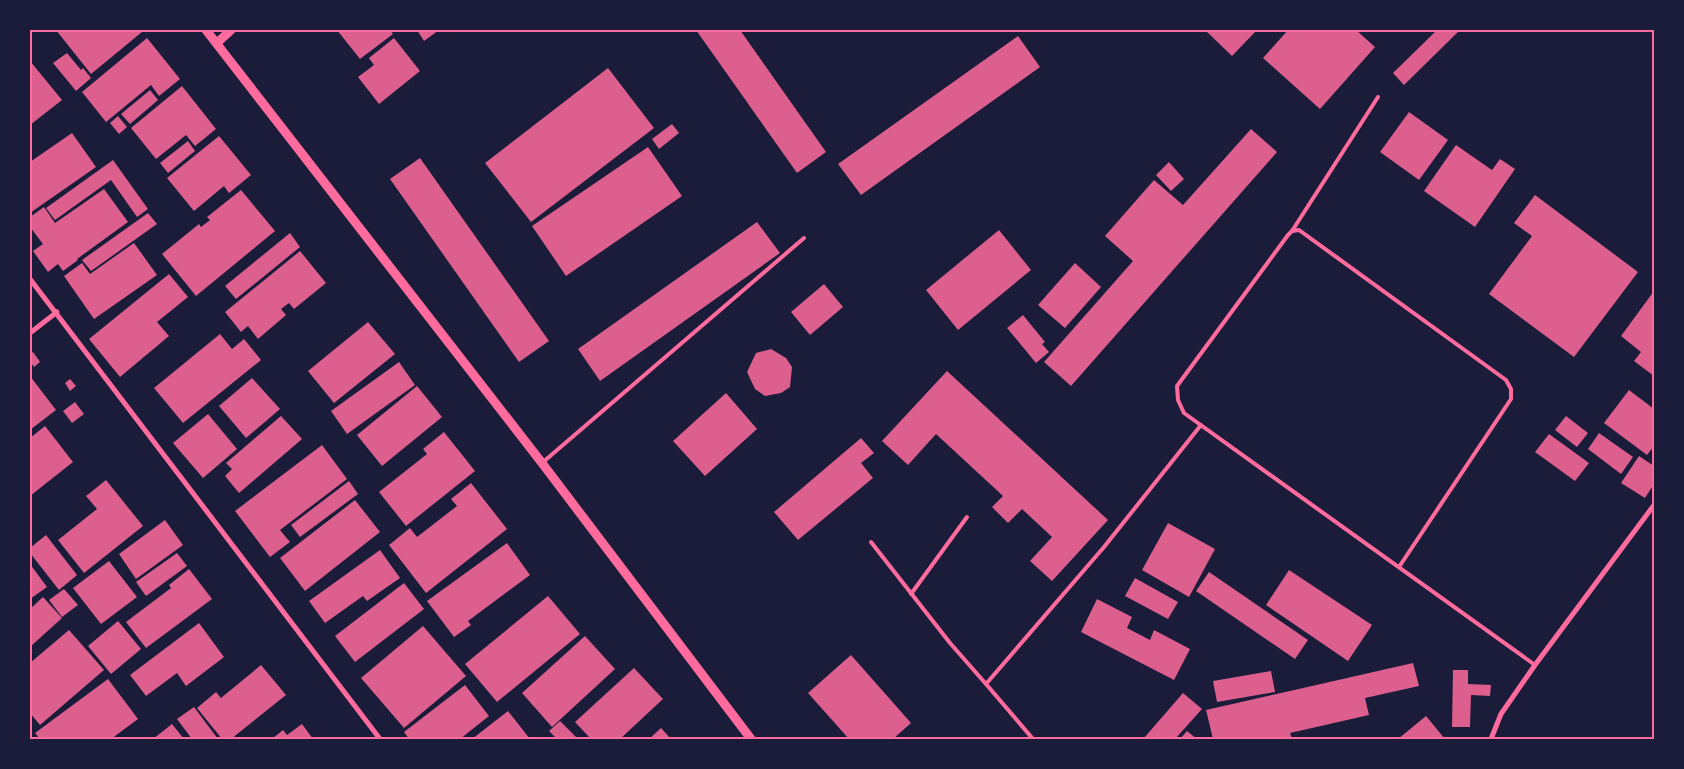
<svg xmlns="http://www.w3.org/2000/svg" width="1684" height="769" viewBox="0 0 1684 769" font-family="Karla,sans-serif">
<style>
.building{fill:#dd5f8e}
.lines{fill:none;stroke-linecap:round;stroke-linejoin:round}
.service{stroke:#ff6b9d;stroke-width:4}
.minor{stroke:#ff6b9d;stroke-width:5}
.tertiary{stroke:#ff6b9d;stroke-width:9}
.neatline{fill:none;stroke:#ff6b9d;stroke-width:2}
</style>
<rect width="100%" height="100%" fill="#1b1b3a"/>
<g class="building">
<polygon points="56,30 140,30 142,32 91,74"/>
<polygon points="337,30 390,30 393,34 360,59"/>
<polygon points="417,30 439,30 424,41"/>
<polygon points="696,30 740,30 826,152 797,173"/>
<polygon points="1205,30 1257,30 1232,56"/>
<polygon points="1288,30 1356,30 1375,47 1320,109 1263,58"/>
<polygon points="1437,30 1460,30 1404,85 1393,73"/>
<polygon points="1018,36 1040,67 861,195 838,164"/>
<polygon points="147,38 180,79 159,96 151,85 106,122 82,92"/>
<polygon points="394,38 420,71 379,104 358,77 374,65 369,58"/>
<polygon points="67,53 81,70 83,68 91,78 76,91 53,63"/>
<polygon points="30,61 62,100 30,125"/>
<polygon points="608,68 654,128 531,222 485,163"/>
<polygon points="182,86 216,129 195,146 186,135 156,159 131,128"/>
<polygon points="150,90 158,100 130,124 121,114"/>
<polygon points="1409,112 1448,140 1419,180 1380,152"/>
<polygon points="118,116 127,127 119,134 110,123"/>
<polygon points="672,124 679,133 659,149 652,139"/>
<polygon points="1251,129 1277,152 1071,386 1044,362 1133,261 1105,236 1154,180 1183,205"/>
<polygon points="72,133 96,167 30,213 30,162"/>
<polygon points="219,136 251,175 229,193 224,186 194,211 167,178"/>
<polygon points="188,141 195,151 168,173 160,163"/>
<polygon points="1456,145 1492,170 1500,159 1515,169 1475,227 1424,191"/>
<polygon points="648,147 682,196 566,276 532,226"/>
<polygon points="420,158 549,341 519,362 390,179"/>
<polygon points="113,160 148,209 137,217 111,180 55,220 46,208"/>
<polygon points="1169,162 1184,179 1171,191 1156,175"/>
<polygon points="104,189 128,222 77,259 78,260 63,271 58,264 48,272 33,251 43,244 30,227 30,217 44,207 55,223"/>
<polygon points="241,190 275,231 196,296 162,254 199,224 201,227 210,220 207,217"/>
<polygon points="1535,195 1638,272 1574,357 1489,294 1532,236 1514,223"/>
<polygon points="148,213 157,224 91,271 82,260"/>
<polygon points="757,222 780,253 600,381 578,349"/>
<polygon points="999,230 1031,270 958,330 926,290"/>
<polygon points="290,233 300,247 236,299 225,286"/>
<polygon points="134,243 157,275 94,319 64,276 82,263 90,274"/>
<polygon points="300,251 326,283 294,309 289,303 281,309 286,315 258,339 248,326 241,332 225,312"/>
<polygon points="1075,263 1101,287 1065,328 1038,305"/>
<polygon points="169,274 188,297 157,322 169,336 120,377 89,339"/>
<polygon points="824,284 843,307 810,335 791,312"/>
<polygon points="1654,291 1654,376 1634,361 1641,352 1621,336"/>
<polygon points="1023,315 1045,342 1042,344 1049,352 1036,363 1007,328"/>
<polygon points="368,322 395,354 334,403 308,371"/>
<polygon points="220,334 232,349 244,339 261,360 183,423 154,388"/>
<polygon points="771,349 786,358 792,367 790,387 781,393 765,396 755,389 747,372 756,353"/>
<polygon points="33,352 40,362 34,367 30,361 30,354"/>
<polygon points="399,362 415,385 347,434 331,411"/>
<polygon points="947,371 1108,520 1052,581 1030,561 1052,537 1022,509 1008,523 992,507 1003,496 936,434 908,465 882,441"/>
<polygon points="30,376 56,410 30,430"/>
<polygon points="252,378 280,409 246,438 219,406"/>
<polygon points="70,379 76,386 70,391 65,383"/>
<polygon points="417,386 442,417 382,466 357,435"/>
<polygon points="1629,390 1654,409 1654,446 1647,455 1604,423"/>
<polygon points="726,393 757,429 705,476 673,441"/>
<polygon points="75,402 84,414 72,423 63,411"/>
<polygon points="208,414 237,449 203,478 173,443"/>
<polygon points="281,416 302,439 239,493 225,476 232,469 226,463"/>
<polygon points="1566,416 1588,433 1577,447 1555,430"/>
<polygon points="45,426 73,462 30,496 30,438"/>
<polygon points="444,432 475,471 406,526 379,492 427,454 423,449"/>
<polygon points="1599,433 1633,457 1621,474 1588,449"/>
<polygon points="1549,434 1589,463 1575,481 1535,452"/>
<polygon points="861,438 874,453 861,463 873,478 798,540 774,512"/>
<polygon points="322,445 347,479 280,530 290,542 270,557 235,511"/>
<polygon points="1639,456 1654,466 1654,484 1645,498 1621,483"/>
<polygon points="106,480 143,526 84,573 58,540 97,509 86,496"/>
<polygon points="349,481 358,494 300,537 291,525"/>
<polygon points="471,483 507,529 426,593 389,545 410,528 417,537 457,506 451,499"/>
<polygon points="355,500 380,532 305,591 280,558"/>
<polygon points="165,520 183,545 136,579 119,554"/>
<polygon points="1168,523 1215,549 1189,597 1142,570"/>
<polygon points="46,535 77,575 59,590 30,553 30,548"/>
<polygon points="507,543 530,575 468,621 471,625 454,637 427,601"/>
<polygon points="380,550 400,578 367,601 363,596 325,623 309,601"/>
<polygon points="177,553 187,566 146,596 136,582"/>
<polygon points="109,561 137,597 101,624 73,588"/>
<polygon points="30,564 47,587 30,599"/>
<polygon points="189,569 212,599 146,648 126,622 171,588 169,585"/>
<polygon points="1289,570 1372,625 1348,661 1266,605"/>
<polygon points="1209,572 1308,640 1295,659 1196,591"/>
<polygon points="1135,578 1178,602 1168,619 1125,596"/>
<polygon points="404,583 424,609 355,662 335,636"/>
<polygon points="64,589 78,605 62,617 49,600"/>
<polygon points="548,596 580,634 497,702 465,664"/>
<polygon points="43,597 62,618 30,647 30,609"/>
<polygon points="1097,599 1132,617 1127,628 1150,640 1154,630 1190,649 1174,680 1081,632"/>
<polygon points="118,621 141,649 111,674 88,646"/>
<polygon points="199,623 224,657 186,686 177,673 146,696 130,675"/>
<polygon points="423,626 466,676 404,728 361,678"/>
<polygon points="69,630 104,670 40,725 30,713 30,663"/>
<polygon points="585,636 615,669 552,727 522,693"/>
<polygon points="851,655 911,723 893,739 849,739 808,693"/>
<polygon points="1413,663 1419,686 1365,698 1369,715 1290,733 1292,739 1213,739 1206,710"/>
<polygon points="261,665 286,695 231,739 222,739 197,708 216,692 221,698"/>
<polygon points="634,668 663,699 620,739 591,739 575,722"/>
<polygon points="1453,670 1468,670 1468,684 1491,685 1490,696 1471,695 1470,727 1452,727"/>
<polygon points="1271,671 1275,692 1217,702 1213,681"/>
<polygon points="108,679 138,719 111,739 40,739 35,733"/>
<polygon points="465,685 489,716 460,739 409,739 404,732"/>
<polygon points="1183,693 1202,709 1175,739 1145,739 1144,738"/>
<polygon points="194,707 218,739 192,739 177,719"/>
<polygon points="508,711 530,739 472,739"/>
<polygon points="1426,716 1445,739 1398,739"/>
<polygon points="560,721 578,739 557,739 549,731"/>
<polygon points="172,724 184,739 153,739"/>
<polygon points="302,724 313,739 272,739 283,730 287,735"/>
<polygon points="661,728 671,739 649,739"/>
<polygon points="1187,731 1197,739 1180,739"/>
</g>
<g class="lines">
<g class="service">
<polyline points="1292,231 1378,97"/>
<polyline points="542,463 804,238"/>
<polyline points="871,542 950,643 986,684"/>
<polyline points="1399,567 1511,399 1511,389 1506,380 1299,230 1292,231 1288,235 1177,386 1178,400 1184,413 1535,665"/>
<polyline points="911,594 967,517"/>
<polyline points="1033,739 986,684 1104,547 1201,425"/>
</g>
<g class="minor">
<polyline points="30,279 380,739"/>
<polyline points="30,333 57,312"/>
<polyline points="1491,739 1501,714 1535,665 1654,505"/>
</g>
<g class="tertiary">
<polyline points="206,30 542,463 751,739"/>
<polyline points="217,43 231,30"/>
</g>
</g>
<rect width="1684" height="769" fill="none" stroke="#1b1b3a" stroke-width="62"/>
<rect x="31" y="31" width="1622" height="707" class="neatline"/>
</svg>
